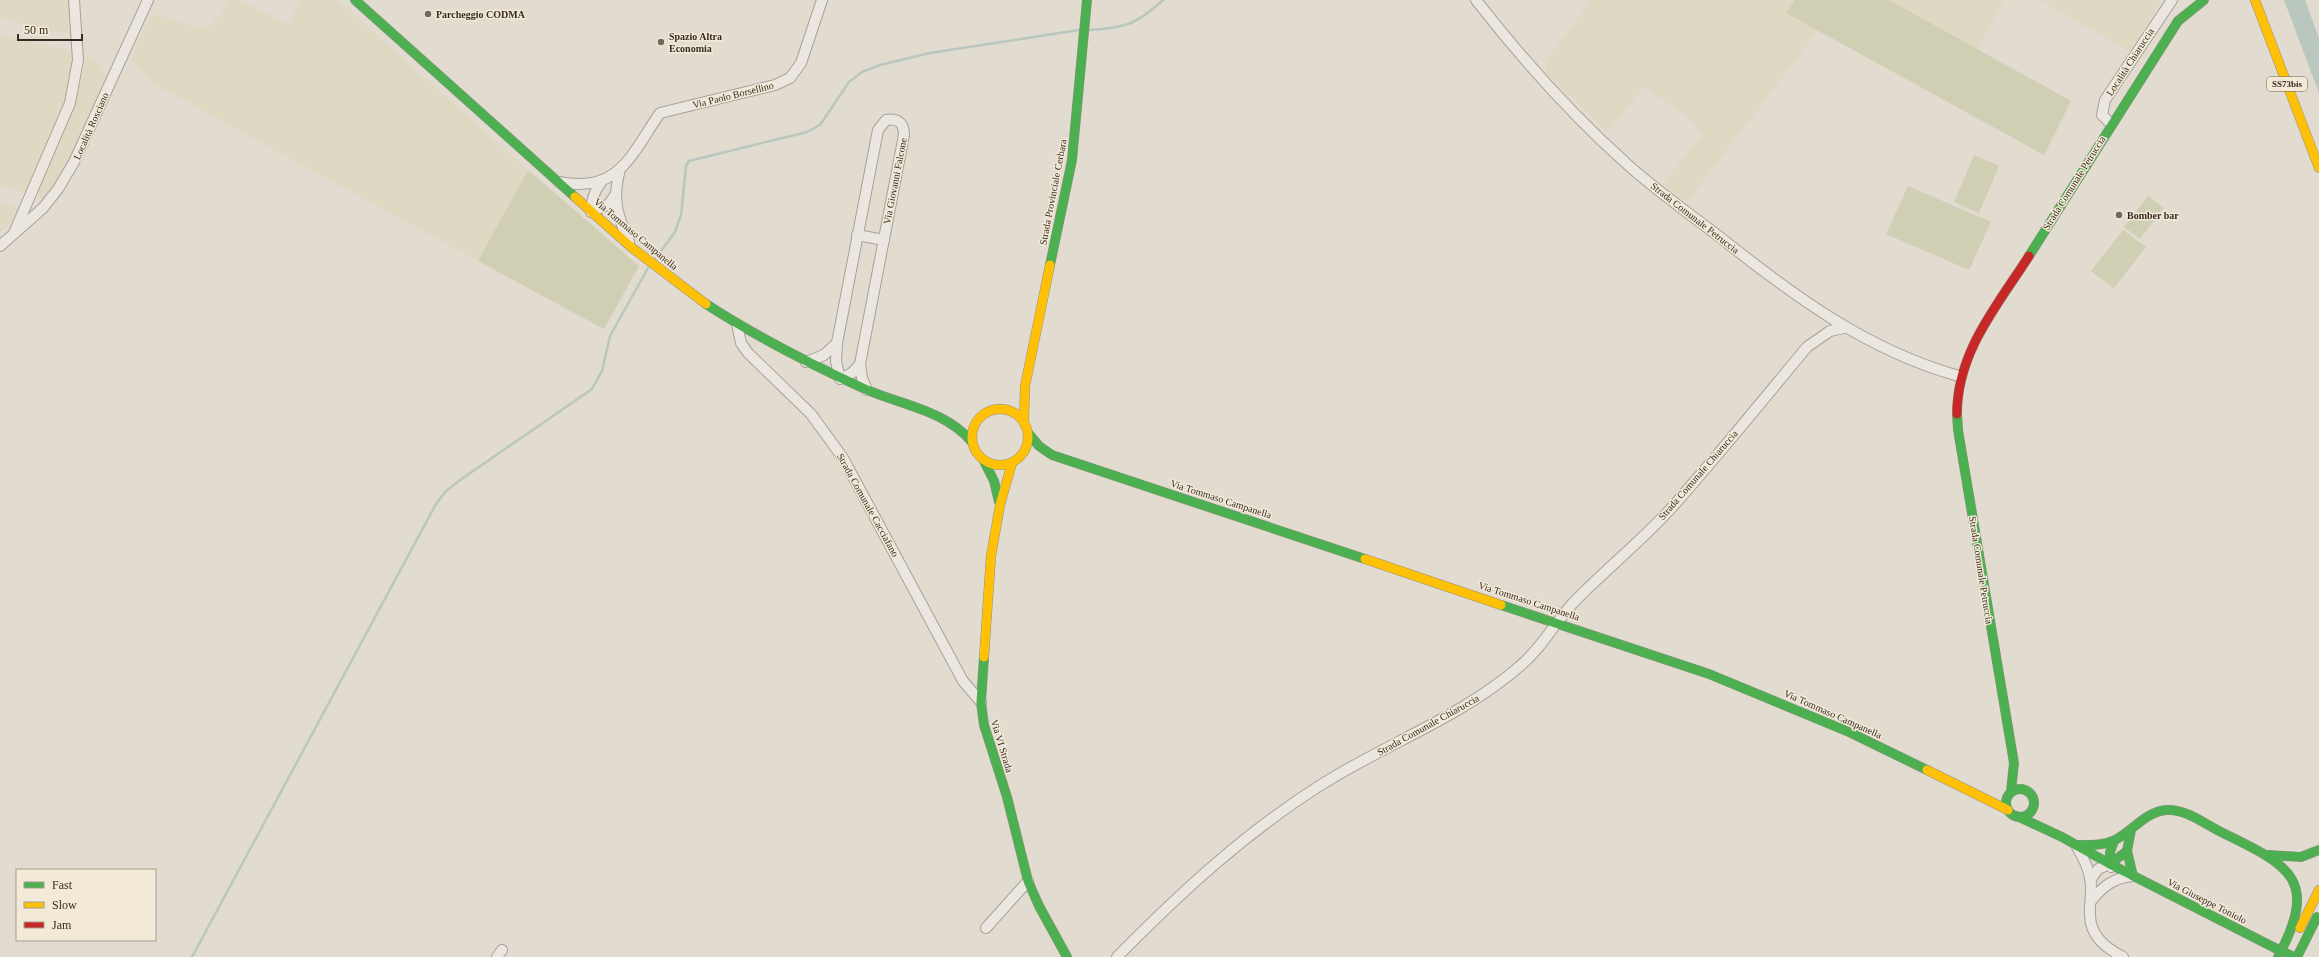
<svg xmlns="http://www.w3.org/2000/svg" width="2319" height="957" viewBox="0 0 2319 957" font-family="Georgia,serif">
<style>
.farmland{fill:#dfd8c2}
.green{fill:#d0cfb4}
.water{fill:#bac7be}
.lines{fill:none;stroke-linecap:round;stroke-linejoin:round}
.stream{stroke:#bac7be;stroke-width:2.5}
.street-casing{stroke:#a7a198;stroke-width:12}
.fast-casing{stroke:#979088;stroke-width:10}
.slow-casing{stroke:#979088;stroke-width:10}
.jam-casing{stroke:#979088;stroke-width:10}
.street{stroke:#ebe7e0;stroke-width:10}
.fast{stroke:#4caf50;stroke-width:9}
.slow{stroke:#ffc107;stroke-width:9}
.jam{stroke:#c62828;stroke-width:9}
.fast-bridge-casing{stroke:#979088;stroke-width:10;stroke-linecap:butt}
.fast-bridge{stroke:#4caf50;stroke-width:9}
.poi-dot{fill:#72685e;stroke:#f2e9d7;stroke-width:1.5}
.labels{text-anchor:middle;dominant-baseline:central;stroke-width:3;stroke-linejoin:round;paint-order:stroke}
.shield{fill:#f2e9d7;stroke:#6e6358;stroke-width:1}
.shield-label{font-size:9px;font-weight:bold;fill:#362a21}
.poi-label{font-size:10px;font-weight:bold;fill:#362a21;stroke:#f2e9d7;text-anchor:start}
.street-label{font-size:10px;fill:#362a21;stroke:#f2e9d7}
</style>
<rect width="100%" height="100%" fill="#e1dbd0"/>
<g class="farmland">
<polygon points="0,0 71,0 72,35 0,18"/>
<polygon points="228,0 241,0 289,24 301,0 338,0 528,170 478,261 154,84 130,61 149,18 157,14 198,28 210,25 220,16"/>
<polygon points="1591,0 1795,0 1786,13 1818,30 1687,203 1663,183 1703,135 1686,115 1644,87 1607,133 1546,72 1546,62"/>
<polygon points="1889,0 2005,0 1977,49"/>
<polygon points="2040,0 2160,0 2160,2 2131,52"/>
<polygon points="0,35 71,50 73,65 66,102 28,194 0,184"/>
<polygon points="87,56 98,62 107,77 81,138 62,174 47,197 39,199 37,194 75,105"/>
<polygon points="0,201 19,208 8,226 0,233"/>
</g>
<g class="green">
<polygon points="1795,0 1889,0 2071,101 2044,155 1786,13"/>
<polygon points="1974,155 1999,166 1979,213 1954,202"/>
<polygon points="528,170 639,266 604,329 478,261"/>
<polygon points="1908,186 1991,222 1969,270 1886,234"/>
<polygon points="2148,196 2164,208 2140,239 2124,227"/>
<polygon points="2123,230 2146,247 2114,288 2091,271"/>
</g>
<polygon class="water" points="2284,0 2305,0 2319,38 2319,93"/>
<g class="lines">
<g class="stream">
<path d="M1090 30C1125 28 1137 24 1163 0"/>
<polyline points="655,259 675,232 681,215 686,166 689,161 807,132 820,125 849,82 862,72 880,65 930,53 1079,30"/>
<polyline points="192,957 436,504 446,491 463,478 592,389 602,371 610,336 648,268"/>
</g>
<defs>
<g id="street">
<path d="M1476 0C1522 59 1572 115 1628 165 1657 191 1690 214 1721 238 1794 296 1868 351 1959 376"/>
<polyline points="2111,124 2102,115 2105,100 2172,0"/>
<path d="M620 169C612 199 617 215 629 242"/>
<path d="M559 182C619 194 631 155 660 113L775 85 790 78 801 63 822 0"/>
<path d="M601 182C594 192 591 200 591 212L609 204 615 195"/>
<polyline points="14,233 70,103 78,60 74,0"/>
<polyline points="857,235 884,240"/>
<polyline points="0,246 43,208 58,189 74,162 148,0"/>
<polyline points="737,324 741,343 748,353 811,414 843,458 963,681 981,702"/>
<polyline points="806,362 824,355 837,343"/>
<path d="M860 364 852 373 840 379 836 361 837 343 878 130 886 120C898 118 904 123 904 135L860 364 862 378 867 390"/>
<path d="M2077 847C2083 857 2088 867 2090 878 2093 891 2089 903 2090 915 2090 936 2106 948 2123 957"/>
<polyline points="2091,879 2098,869 2110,864 2111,867"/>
<path d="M2091 901C2103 886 2114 878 2132 876"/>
<polyline points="986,928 1028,881"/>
<polyline points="497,957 502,950"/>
<path d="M1117 957C1180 893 1247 831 1324 783 1388 743 1463 716 1520 666 1542 648 1555 622 1574 602 1606 569 1644 539 1675 504 1720 453 1763 400 1807 347L1830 331 1844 328"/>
</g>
<g id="fast">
<polyline points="355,0 575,197"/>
<polyline points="2029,256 2178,21 2204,0"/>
<polyline points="1050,265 1072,160 1087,0"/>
<path d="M706 304C757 337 810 364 865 389 901 405 945 410 972 442"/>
<polyline points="1957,414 1958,430 2014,763 2011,791"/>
<polyline points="1028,433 1039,446 1052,455 1365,559"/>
<polyline points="984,461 994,481 999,502"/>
<polyline points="1501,605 1709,674 1849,732 1927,770"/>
<polyline points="984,657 981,702 984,725 1007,797 1028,881 1039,906 1067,957"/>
<circle cx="2020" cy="803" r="14"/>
<polyline points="2017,816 2062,837 2110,864 2275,948"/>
<polyline points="2131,830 2127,851 2133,876"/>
<polyline points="2114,841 2110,852 2110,864 2127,851"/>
<path d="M2076 845C2089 845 2103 846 2115 840 2133 831 2146 811 2167 810 2187 809 2206 825 2223 833 2291 866 2319 880 2278 957"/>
<polyline points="2269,855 2301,857 2319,850"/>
<polyline points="2297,957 2317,917"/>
</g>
<g id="slow">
<polyline points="2255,0 2319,168"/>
<polyline points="575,197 631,247 706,304"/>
<circle cx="1000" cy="437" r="28"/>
<polyline points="1024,423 1025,386 1050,265"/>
<polyline points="1365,559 1501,605"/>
<polyline points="984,657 991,556 1000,505 1012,463"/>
<polyline points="1927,770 2008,810"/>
<polyline points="2300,928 2319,890"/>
</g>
<path id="jam" d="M1957 414C1957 352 1997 306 2029 256"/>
</defs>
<use href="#street" class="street-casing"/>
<use href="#fast" class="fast-casing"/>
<use href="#slow" class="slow-casing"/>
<use href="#jam" class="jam-casing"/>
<use href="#street" class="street"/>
<use href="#fast" class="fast"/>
<use href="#slow" class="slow"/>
<use href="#jam" class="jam"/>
<defs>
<polyline id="fast-bridge" points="2275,948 2294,957"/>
</defs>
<use href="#fast-bridge" class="fast-bridge-casing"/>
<use href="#fast-bridge" class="fast-bridge"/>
</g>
<g class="poi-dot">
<circle cx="428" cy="14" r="4"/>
<circle cx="661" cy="42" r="4"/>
<circle cx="2119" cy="215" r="4"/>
</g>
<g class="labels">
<rect class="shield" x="2267" y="77" width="40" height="14" rx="3"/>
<g class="shield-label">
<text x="2287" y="84">SS73bis</text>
</g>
<g class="poi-label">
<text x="436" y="14">Parcheggio CODMA</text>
<text x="669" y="36">Spazio Altra<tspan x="669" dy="12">Economia</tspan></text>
<text x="2127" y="215">Bomber bar</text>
</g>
<g class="street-label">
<text transform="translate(2130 62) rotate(-57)">Località Chiaruccia</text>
<text transform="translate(733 95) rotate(-14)">Via Paolo Borsellino</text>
<text transform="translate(91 126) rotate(-66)">Località Rosciano</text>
<text transform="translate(895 181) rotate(-79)">Via Giovanni Falcone</text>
<text transform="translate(2074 183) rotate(-58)">Strada Comunale Petruccia</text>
<text transform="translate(1053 192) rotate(-79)">Strada Provinciale Cerbara</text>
<text transform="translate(1695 218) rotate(38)">Strada Comunale Petruccia</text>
<text transform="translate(636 234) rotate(40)">Via Tommaso Campanella</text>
<text transform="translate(1698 475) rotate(-49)">Strada Comunale Chiaruccia</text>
<text transform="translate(1221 499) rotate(18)">Via Tommaso Campanella</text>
<text transform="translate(868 505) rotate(61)">Strada Comunale Cacciafano</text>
<text transform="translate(1981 570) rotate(81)">Strada Comunale Petruccia</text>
<text transform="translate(1529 601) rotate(18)">Via Tommaso Campanella</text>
<text transform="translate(1833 714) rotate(24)">Via Tommaso Campanella</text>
<text transform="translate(1428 725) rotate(-29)">Strada Comunale Chiaruccia</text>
<text transform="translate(1002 746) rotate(73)">Via VI Strada</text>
<text transform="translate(2207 901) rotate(27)">Via Giuseppe Toniolo</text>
</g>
</g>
<rect x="16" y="869" width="140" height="72" fill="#f2e9d7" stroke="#a79d8e"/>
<rect x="24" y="882" width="20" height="6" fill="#4caf50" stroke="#a79d8e"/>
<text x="52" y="889" font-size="12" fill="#362a21">Fast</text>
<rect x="24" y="902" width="20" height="6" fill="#ffc107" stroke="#a79d8e"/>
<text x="52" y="909" font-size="12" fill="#362a21">Slow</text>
<rect x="24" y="922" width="20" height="6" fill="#c62828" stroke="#a79d8e"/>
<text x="52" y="929" font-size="12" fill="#362a21">Jam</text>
<path d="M18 34v6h64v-6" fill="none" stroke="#362a21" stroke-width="2"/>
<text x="24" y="34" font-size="12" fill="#362a21" stroke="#f2e9d7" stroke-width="3" paint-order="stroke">50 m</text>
</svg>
